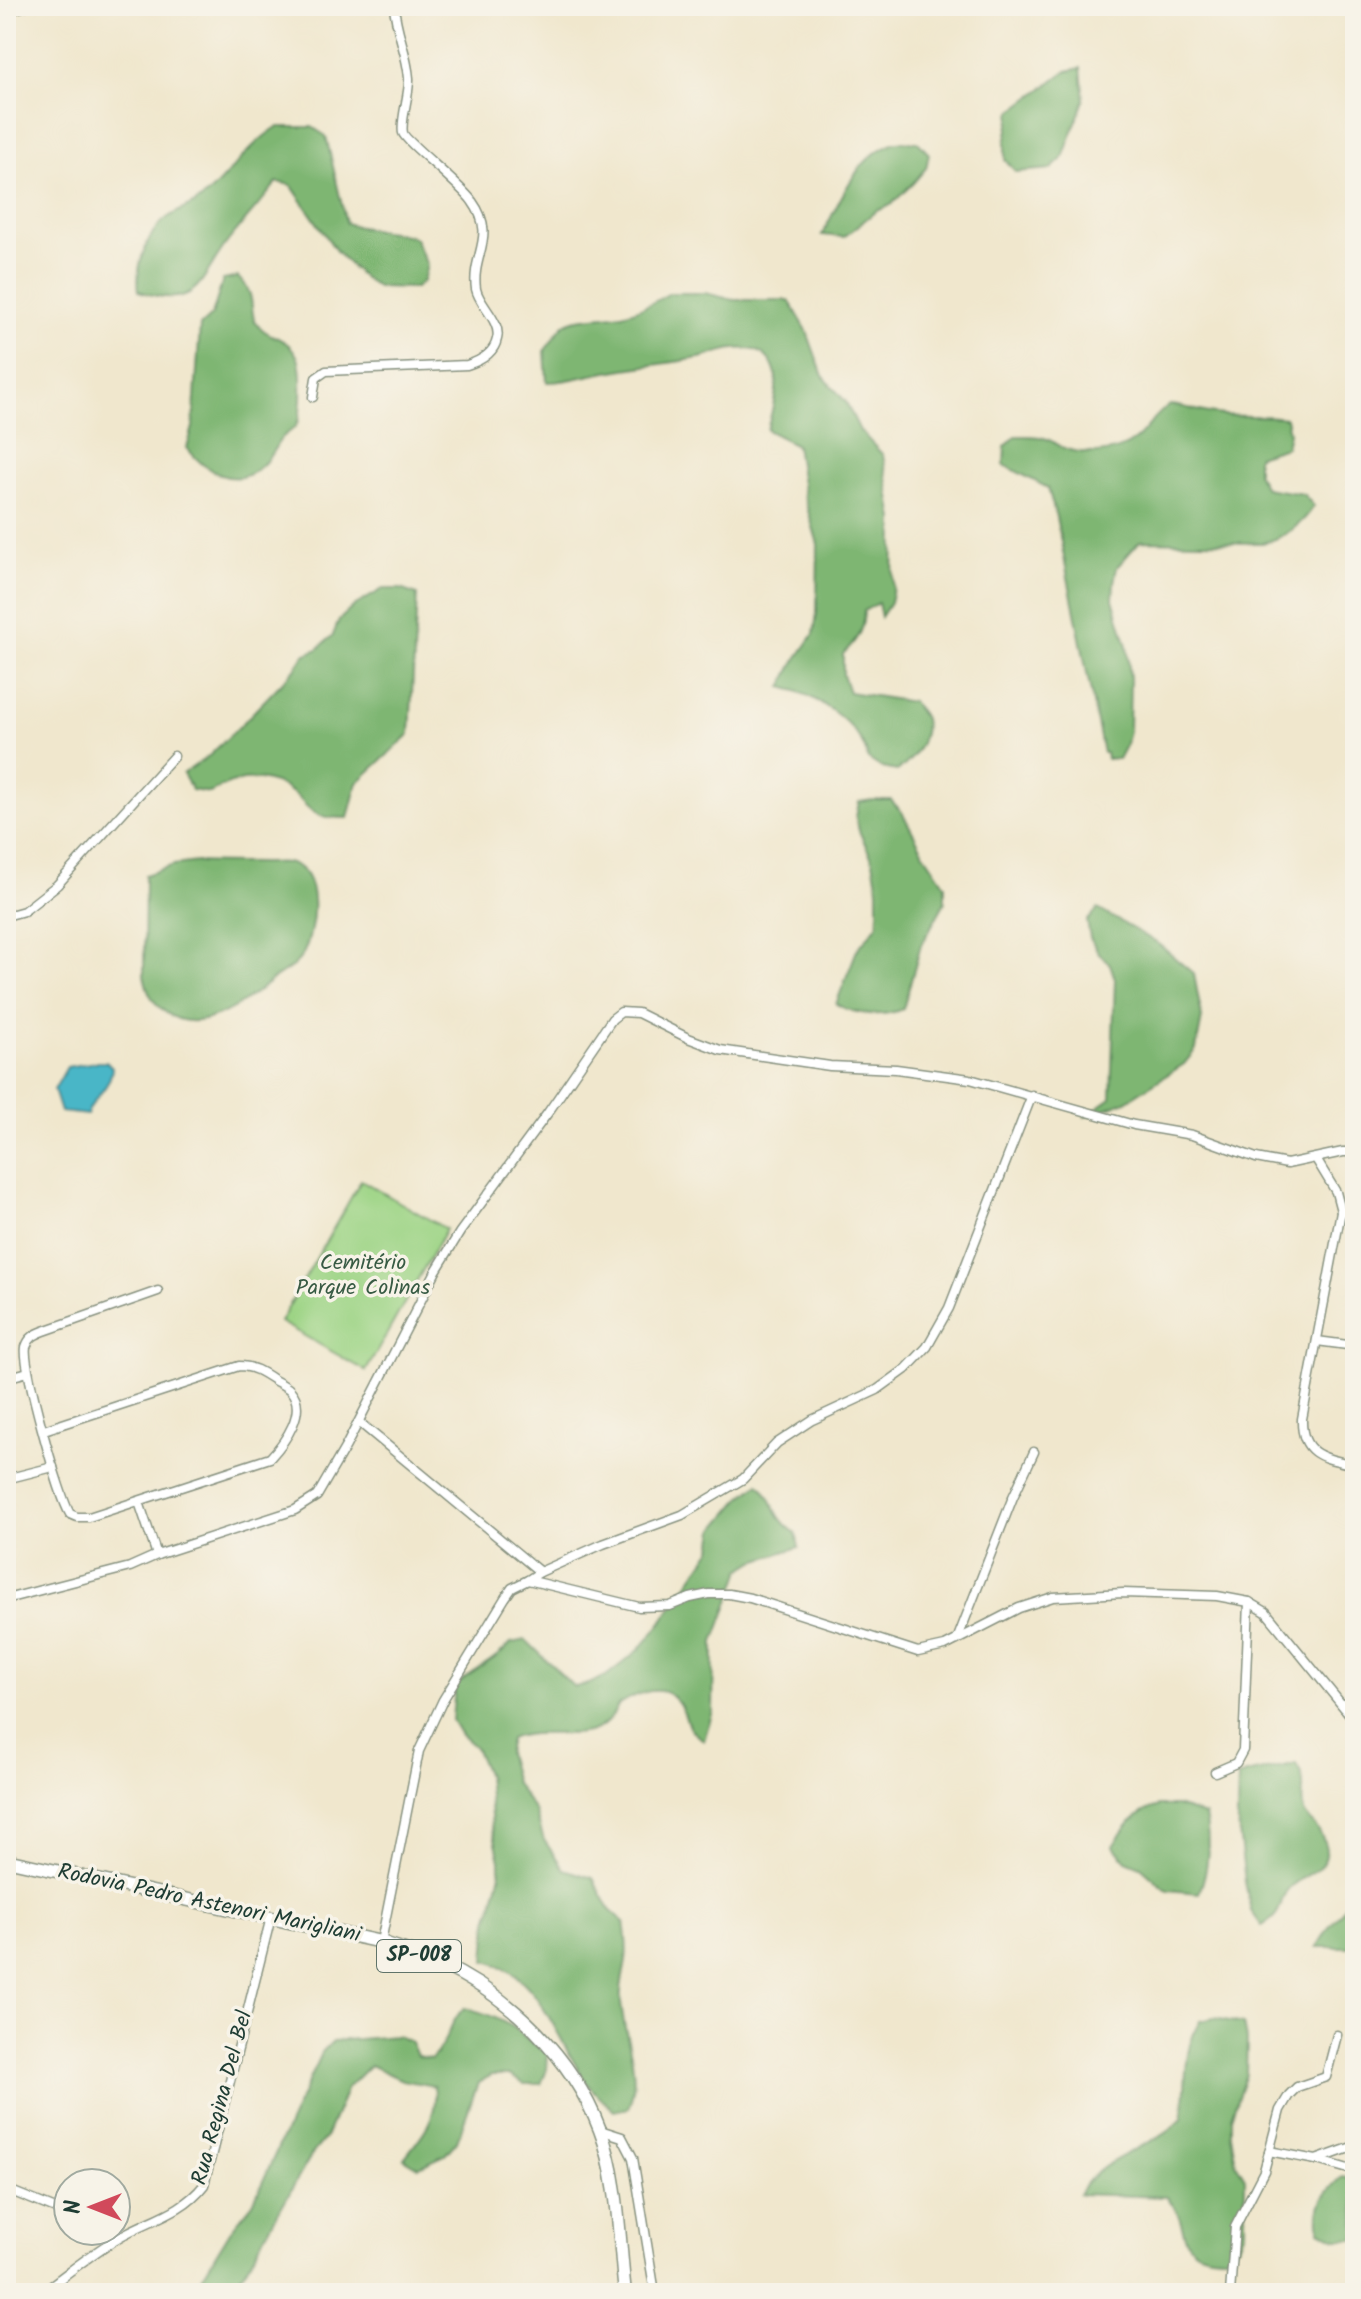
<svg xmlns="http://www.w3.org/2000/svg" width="1361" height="2299" viewBox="0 0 1361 2299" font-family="Kalam,sans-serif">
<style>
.green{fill:#9dd485;stroke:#5e885c;stroke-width:2}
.forest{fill:#7eb672;stroke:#4e7a53;stroke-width:2}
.water{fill:#4ab6c7;stroke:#347a7e;stroke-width:2}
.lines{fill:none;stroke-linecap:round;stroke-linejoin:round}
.minor-casing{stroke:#889280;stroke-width:11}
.primary-casing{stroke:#889280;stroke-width:15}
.minor{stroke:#fff;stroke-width:8}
.primary{stroke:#fff;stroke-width:12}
.labels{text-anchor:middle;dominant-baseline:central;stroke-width:7;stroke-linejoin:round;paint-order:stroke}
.shield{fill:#f7f3e8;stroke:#60746a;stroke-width:2}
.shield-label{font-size:20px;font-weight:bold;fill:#1f3d34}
.park-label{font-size:22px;fill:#385b44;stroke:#f7f3e8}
.street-label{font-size:22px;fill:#1f3d34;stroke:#f7f3e8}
</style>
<rect width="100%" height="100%" fill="#f7f3e8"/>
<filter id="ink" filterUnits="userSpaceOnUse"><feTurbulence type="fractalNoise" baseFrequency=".0125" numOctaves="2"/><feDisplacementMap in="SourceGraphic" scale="16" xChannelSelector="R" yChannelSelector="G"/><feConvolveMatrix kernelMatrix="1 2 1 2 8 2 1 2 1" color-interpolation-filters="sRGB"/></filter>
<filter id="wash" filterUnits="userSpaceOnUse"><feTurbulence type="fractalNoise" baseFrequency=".006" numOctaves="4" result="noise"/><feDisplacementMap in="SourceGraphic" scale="32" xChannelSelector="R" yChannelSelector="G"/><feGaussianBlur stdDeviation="1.8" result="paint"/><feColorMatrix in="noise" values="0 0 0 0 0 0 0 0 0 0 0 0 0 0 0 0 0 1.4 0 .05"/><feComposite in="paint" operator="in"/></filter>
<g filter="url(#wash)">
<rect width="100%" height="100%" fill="#f0e7cd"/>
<polygon class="green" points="361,1180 446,1229 366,1371 280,1322"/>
<g class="forest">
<polygon points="1081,68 1084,100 1063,158 1051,169 1016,172 1005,160 1005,143 1012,111 1066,71"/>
<path d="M277 127H312L326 136 346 223C368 232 392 229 415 238L427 265 423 281 415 288 377 287 360 275 337 252 291 185 277 182C262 202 245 220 229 240 199 278 201 312 139 291 135 267 147 232 167 218 181 208 198 205 210 192 233 170 250 144 277 127Z"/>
<path d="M895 142H918L929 154 926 168 914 182 891 205 876 211 844 237 822 235C841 200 855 157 895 142Z"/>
<path d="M238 277C241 281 247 287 249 292 253 300 251 313 255 321 266 340 290 334 299 361 302 374 303 418 295 427 291 432 285 434 281 439 274 448 269 461 259 468 233 490 204 470 187 448L193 427 200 326 212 315 223 280Z"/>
<path d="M670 293H705L734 300H789L806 329 823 376 846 402 860 431 883 455 894 519 893 588 890 603 881 617 878 603 864 611C863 631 857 640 843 654V675L849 692 912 702C916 707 922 713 924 719 928 739 913 761 897 771L882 768 868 759C861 724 815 694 782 687L794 663 814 634 817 613 818 544 804 497 796 445 767 430C772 408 787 373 764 355 757 349 744 348 734 349 722 350 711 356 699 358 668 364 638 366 607 372 586 375 569 382 547 382L545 350C552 342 557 331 565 324 575 316 608 317 622 314 639 310 655 302 670 293Z"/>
<path d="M1170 405C1187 406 1199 412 1215 414 1238 418 1262 414 1286 418L1289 433 1286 447 1257 456V473L1265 488 1303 494 1314 506C1303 524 1283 539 1262 543L1140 541 1117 567 1114 582 1113 599 1127 646 1130 678 1129 730 1126 744 1118 759H1107L1106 753H1103L1056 517 1048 488 1004 465 1005 447 1016 436C1027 436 1038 435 1047 439 1053 441 1058 446 1064 448 1086 456 1116 455 1135 440 1150 428 1152 416 1170 405Z"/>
<path d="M383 589H400L417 595 410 734 357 783 348 818C339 817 325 819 317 814 308 810 301 799 293 793 266 773 237 777 210 793L192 790 183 774 210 755 242 724 295 669 304 655 318 649 333 635 339 620 354 606Z"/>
<path d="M873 800H891L902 812 925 855 945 885V902L921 945 903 1009C883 1017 856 1016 836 1004L857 950 878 924V890L873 861 859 831 856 817 859 802Z"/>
<path d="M197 862C220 863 242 863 264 863 272 863 281 862 289 863 323 871 315 930 303 954 296 967 282 972 271 981 243 1003 198 1039 164 1011 151 1001 147 990 144 975L145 875 174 865Z"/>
<polygon points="1098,909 1156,942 1194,974 1202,1018 1196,1049 1184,1064 1126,1101 1084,1117 1111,1098 1115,979 1110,964 1098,953 1090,938 1087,921"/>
<path d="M759 1483C777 1501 772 1518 796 1533L799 1547 755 1561 741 1570 714 1642 713 1711 704 1740C685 1729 690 1723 680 1705 665 1680 637 1693 618 1705 598 1753 549 1723 510 1739L507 1753 515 1782 535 1811 544 1840 564 1869 593 1878 610 1910 624 1922C626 1935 628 1947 626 1960 624 1975 619 1988 621 2003 624 2039 643 2073 628 2108L614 2111C605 2102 594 2093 587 2083 557 2042 540 1972 485 1961L488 1921 500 1877V1860L492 1825 487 1776 475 1747 461 1735 452 1720 455 1686C473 1669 495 1662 511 1643L526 1640 574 1687 589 1684 606 1676 639 1650 656 1630 712 1549 715 1529 739 1500Z"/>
<path d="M1296 1764C1310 1788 1298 1793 1304 1812 1306 1818 1315 1825 1319 1831 1340 1868 1311 1869 1290 1887 1276 1900 1288 1911 1262 1926L1251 1911 1245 1882 1237 1815 1238 1777C1256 1769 1276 1771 1296 1764Z"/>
<path d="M1159 1806H1176L1205 1815C1210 1842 1209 1868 1199 1893L1167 1890 1141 1867 1126 1861 1113 1846C1126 1825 1135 1813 1159 1806Z"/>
<polygon points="1355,1894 1355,1947 1317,1947 1329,1927"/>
<path d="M464 2008C484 2012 505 2021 522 2034 531 2042 536 2047 548 2052L547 2069 541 2084H524L509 2075H492L478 2083 457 2141 445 2155 419 2167 404 2158C422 2136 440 2115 434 2086L402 2080 370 2065 347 2088 326 2137 312 2154 244 2272 232 2284 217 2286 202 2277 230 2231 253 2203 321 2053 333 2041 397 2036 411 2042 417 2056 431 2059C448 2044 448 2023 464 2008Z"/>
<path d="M1215 2018 1244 2024 1247 2039 1246 2074 1231 2117V2134L1236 2163 1245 2178V2230L1239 2245 1227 2256C1169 2256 1194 2226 1167 2197L1079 2194C1102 2154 1150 2151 1182 2119 1188 2085 1181 2052 1200 2021Z"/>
<path d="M1343 2176 1355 2179V2239H1337L1320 2230C1315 2205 1325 2193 1343 2176Z"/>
</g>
<path class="water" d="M95 1062H107L112 1067C111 1089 92 1097 87 1115L61 1112 54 1090 67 1067Z"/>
</g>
<g filter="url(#ink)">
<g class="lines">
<defs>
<g id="minor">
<polyline points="6,12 25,6"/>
<path d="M313 397 316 378 326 371 467 365C480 361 494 354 497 339 502 322 479 305 476 289 471 254 498 237 472 201 461 185 405 141 403 133 400 121 410 93 409 78 407 53 396 31 394 6"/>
<polyline points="6,916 24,911 57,885 174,756"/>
<polyline points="1032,1095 949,1308 927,1347 906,1369 877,1390 812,1420 777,1443 743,1479 682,1515 603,1544 540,1572 528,1580 639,1607 670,1606 690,1598 709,1594 729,1594 750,1598 918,1652 945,1646 1019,1608 1053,1597 1123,1593 1217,1596 1249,1602 1266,1612 1355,1721"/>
<path d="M1316 1159 1336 1192 1341 1211 1302 1419C1301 1456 1325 1458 1355 1465"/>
<polyline points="1341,1211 1355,1213"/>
<polyline points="1317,1341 1355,1346"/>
<polyline points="6,1378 28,1372"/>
<polyline points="359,1422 540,1572"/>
<path d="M44 1430 239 1366C253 1366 262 1372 274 1380 279 1383 286 1386 290 1390 309 1410 284 1443 270 1458L89 1517H77L70 1514C59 1496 22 1365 26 1347 29 1337 36 1334 44 1331L158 1291"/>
<polyline points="6,1479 53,1467"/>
<polyline points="139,1502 157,1555"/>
<polyline points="6,1599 130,1567 157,1555 295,1510 317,1496 346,1446 436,1271 460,1232 547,1114 612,1019 621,1012 638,1013 688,1038 720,1050 830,1066 896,1069 970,1079 1134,1125 1192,1135 1256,1158 1287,1164 1343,1152 1355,1152"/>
<polyline points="957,1640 1013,1497 1034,1452"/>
<polyline points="1215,1772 1236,1763 1243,1750 1249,1602"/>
<polyline points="381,1942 419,1751 443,1700 505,1598 512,1588 528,1580"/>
<polyline points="600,2130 622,2137 633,2158 655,2293"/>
<polyline points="1269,2151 1316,2160 1355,2146"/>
<polyline points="1317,2160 1345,2168"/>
<polyline points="6,2189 68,2214"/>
<polyline points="6,2281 32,2293"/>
<path d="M41 2293C67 2274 93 2252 121 2236 151 2219 182 2213 204 2185L271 1917"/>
<polyline points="1230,2293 1235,2227 1264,2171 1280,2110 1289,2095 1297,2087 1326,2077 1337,2035"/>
</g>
<path id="primary" d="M6 1860 381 1942C400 1949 420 1954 439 1963 510 1996 572 2056 600 2130 619 2178 619 2242 625 2293"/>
</defs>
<use href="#minor" class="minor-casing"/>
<use href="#primary" class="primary-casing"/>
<use href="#minor" class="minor"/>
<use href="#primary" class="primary"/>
</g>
</g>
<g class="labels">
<rect class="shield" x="377" y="1940" width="84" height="32" rx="6"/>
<g class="shield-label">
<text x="419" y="1956">SP-008</text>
</g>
<g class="park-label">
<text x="363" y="1263">Cemitério<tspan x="363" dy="25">Parque Colinas</tspan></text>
</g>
<g class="street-label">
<text transform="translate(209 1904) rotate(12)">Rodovia Pedro Astenori Marigliani</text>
<text transform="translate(223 2098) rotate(-75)">Rua Regina Del Bel</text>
</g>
</g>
<rect width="1361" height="2299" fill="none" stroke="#f7f3e8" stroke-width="32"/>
<g transform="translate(92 2207) rotate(270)"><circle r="38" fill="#f7f3e8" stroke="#a1aaa0" stroke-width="2"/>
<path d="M0-6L14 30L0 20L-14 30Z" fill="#d1495b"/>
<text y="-12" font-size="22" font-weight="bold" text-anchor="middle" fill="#1f3d34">N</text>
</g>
</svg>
